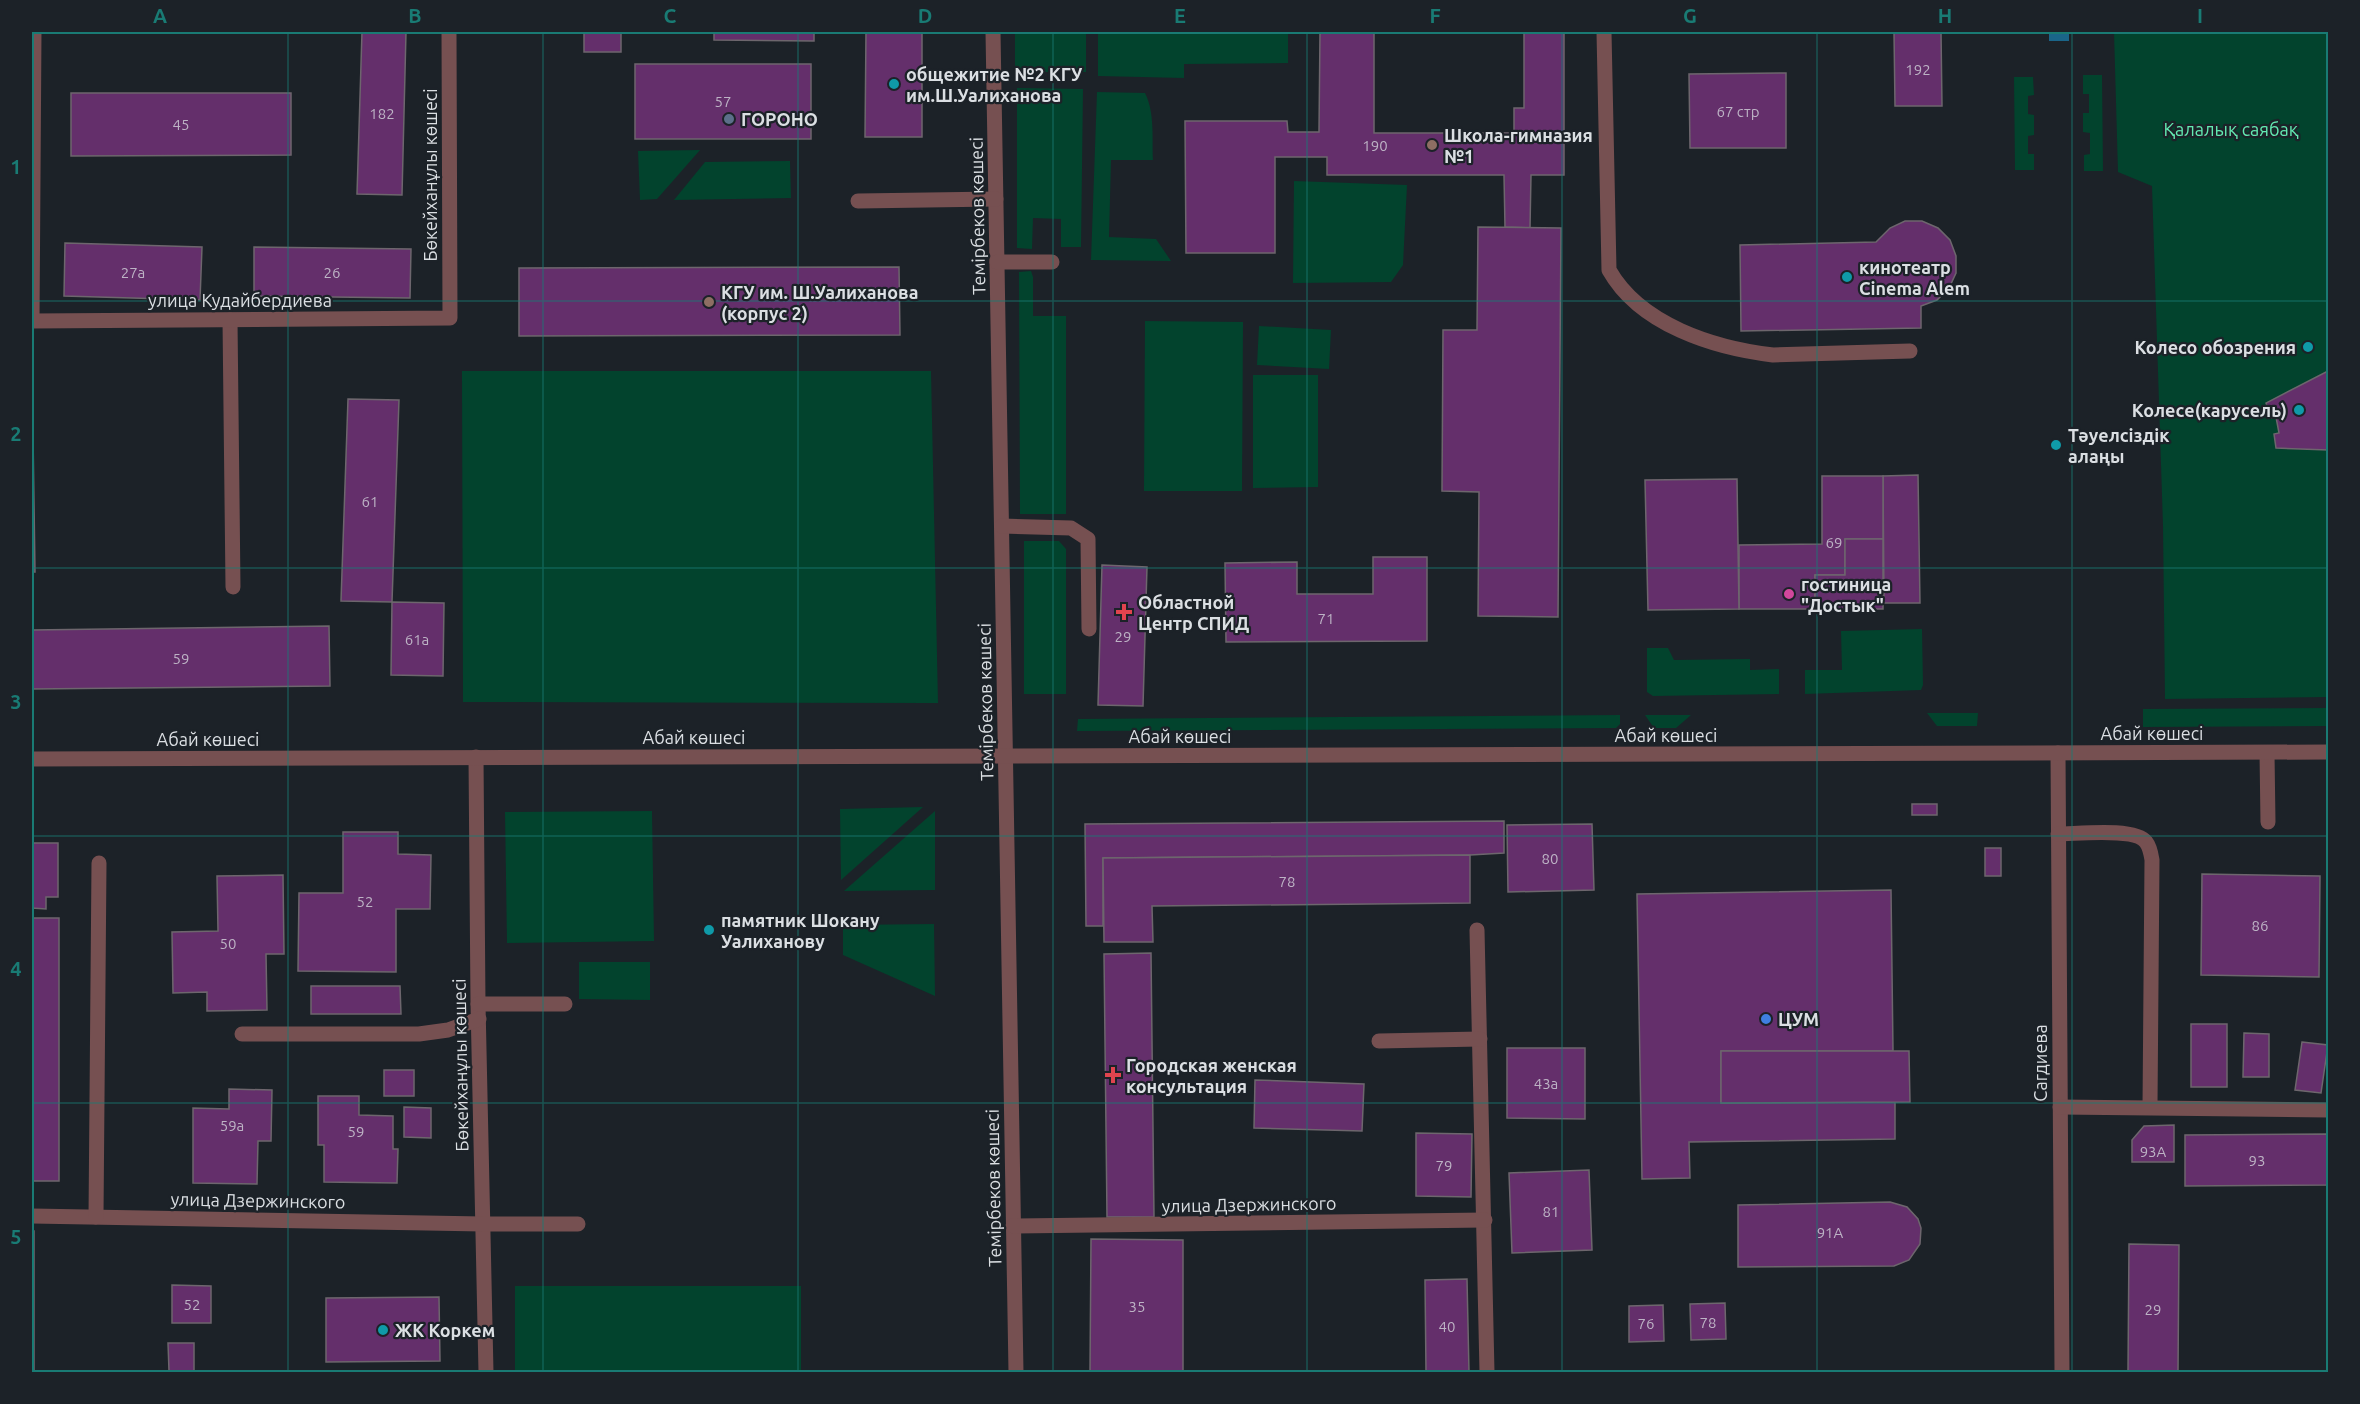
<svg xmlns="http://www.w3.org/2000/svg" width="2360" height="1404" viewBox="0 0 2360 1404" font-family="Ubuntu,sans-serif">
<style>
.green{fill:#02432d}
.water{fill:#1a6589}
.building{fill:#642f6b;stroke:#6d666d;stroke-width:1.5}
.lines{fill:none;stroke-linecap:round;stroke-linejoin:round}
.minor{stroke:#765051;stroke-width:15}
.grid{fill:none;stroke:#197b74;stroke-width:1.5;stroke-opacity:0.55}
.culture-dot{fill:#0f9aa8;stroke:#1c2228;stroke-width:2}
.service-dot{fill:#5c6f8a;stroke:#1c2228;stroke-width:2}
.education-dot{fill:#8d6e63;stroke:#1c2228;stroke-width:2}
.hotel-dot{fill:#d1479c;stroke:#1c2228;stroke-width:2}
.health-dot{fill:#e0444e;stroke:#1c2228;stroke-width:2}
.shop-dot{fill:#3f7fe0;stroke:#1c2228;stroke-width:2}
.labels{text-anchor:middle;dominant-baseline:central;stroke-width:4.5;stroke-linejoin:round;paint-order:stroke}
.number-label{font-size:15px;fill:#bdb3c5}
.poi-label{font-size:18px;font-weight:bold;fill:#dbdfe3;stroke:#1c2228;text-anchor:start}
.park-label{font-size:18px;fill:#63eab2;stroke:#1c2228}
.street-label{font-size:18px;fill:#dbdfe3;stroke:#1c2228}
.neatline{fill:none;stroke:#197b74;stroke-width:2}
.grid-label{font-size:20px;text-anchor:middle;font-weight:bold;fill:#197b74}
</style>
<rect width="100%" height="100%" fill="#1c2228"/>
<g class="green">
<rect x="1015" y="32" width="71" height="40"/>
<polygon points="1098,32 1288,32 1288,63 1184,64 1184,78 1098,76"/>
<polygon points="2114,32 2328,32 2328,697 2165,699 2163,526 2152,186 2118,172"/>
<polygon points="2083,75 2102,75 2103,171 2084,171 2084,155 2090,154 2090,133 2083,132 2083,113 2089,113 2089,94 2083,94"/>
<polygon points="2014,77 2033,77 2034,95 2028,96 2028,114 2034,115 2034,135 2028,136 2028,154 2034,154 2034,170 2015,170"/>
<polygon points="1017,88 1083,89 1081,247 1061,247 1061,219 1033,218 1032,249 1017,248"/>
<path d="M1097 92 1145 93C1155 113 1152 138 1153 160H1111L1109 237 1156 239 1171 261 1091 260Z"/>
<polygon points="700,150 657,199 640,200 638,151"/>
<polygon points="790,161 791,198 674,200 705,162"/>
<polygon points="1294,181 1407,185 1403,265 1391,282 1293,283"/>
<polygon points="1031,271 1033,277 1033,316 1066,316 1066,514 1020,514 1019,272"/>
<polygon points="1145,321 1243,322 1242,491 1144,491"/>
<polygon points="1259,326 1331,330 1329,369 1257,365"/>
<polygon points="462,371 931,371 938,703 463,702"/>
<polygon points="1253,375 1318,375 1318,487 1253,488"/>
<polygon points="1024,541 1059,541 1066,549 1066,694 1024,694"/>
<polygon points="1922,629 1923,685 1921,690 1805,694 1805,670 1842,670 1841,631"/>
<polygon points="1647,648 1668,648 1674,660 1750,659 1750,670 1779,669 1779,694 1653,696 1647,692"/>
<polygon points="2328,708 2328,726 2143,727 2143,709"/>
<polygon points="1927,713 1978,713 1977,726 1937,726"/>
<polygon points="1620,715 1620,724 1616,728 1077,731 1078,719"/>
<polygon points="1645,715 1691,715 1676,728 1654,728"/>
<polygon points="923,807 841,880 840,809"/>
<polygon points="652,811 654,941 507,943 505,812"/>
<polygon points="935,811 935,890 844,891"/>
<polygon points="934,924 935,996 843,955 843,925"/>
<polygon points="579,962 650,962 650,1000 579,999"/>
<rect x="515" y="1286" width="286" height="86"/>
</g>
<rect class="water" x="2049" y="32" width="20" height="9"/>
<g class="building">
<polygon points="362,32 406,32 402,195 357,194"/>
<rect x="584" y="32" width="37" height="20"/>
<polygon points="714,32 814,32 814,41 714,40"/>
<polygon points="866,32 922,32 922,137 865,137"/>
<polygon points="1320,32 1374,32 1374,133 1514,133 1514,108 1524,108 1524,32 1564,32 1564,175 1531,175 1530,228 1505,227 1504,175 1327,175 1327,157 1275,157 1275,253 1186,253 1185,121 1287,121 1288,132 1319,132"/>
<polygon points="1894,32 1941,32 1942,106 1895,106"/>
<rect x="635" y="64" width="176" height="75"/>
<polygon points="1786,73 1786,148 1690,148 1689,74"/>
<polygon points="71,93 291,93 291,155 71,156"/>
<polygon points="1905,221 1922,221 1938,228 1950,240 1956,256 1956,273 1949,288 1937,300 1921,306 1921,328 1741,331 1740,245 1876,242 1890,228"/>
<polygon points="1478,227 1561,228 1558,617 1478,616 1479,492 1442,491 1443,330 1477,330"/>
<polygon points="65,243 202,247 200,300 64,296"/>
<polygon points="254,247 411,249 410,298 254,296"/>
<polygon points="899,267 900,335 519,336 519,268"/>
<polygon points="32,365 35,572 32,572"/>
<polygon points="2328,371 2328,450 2276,448 2274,434 2279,433 2276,417 2271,418 2266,403"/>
<polygon points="348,399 399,400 392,602 341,601"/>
<polygon points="1918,475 1920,603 1884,603 1883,476"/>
<polygon points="1822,476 1883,476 1883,539 1845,539 1845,575 1815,575 1815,609 1739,609 1739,545 1822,544"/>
<polygon points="1737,479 1739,609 1648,610 1645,480"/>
<polygon points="1845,539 1883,539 1883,609 1815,609 1815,575 1845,575"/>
<polygon points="1373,557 1427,557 1427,641 1226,642 1225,563 1297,562 1297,594 1373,594"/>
<polygon points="1102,565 1147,567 1143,706 1098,705"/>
<polygon points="392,602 444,603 443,676 391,675"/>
<polygon points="329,626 330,686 32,689 32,630"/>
<rect x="1912" y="804" width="25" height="11"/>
<polygon points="1504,821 1504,853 1470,855 1103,858 1103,926 1086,926 1085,824"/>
<polygon points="1592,824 1594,890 1508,892 1507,825"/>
<polygon points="343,832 398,832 398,854 431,855 430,909 396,909 396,972 298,971 299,893 343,893"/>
<polygon points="32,843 58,843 58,897 46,897 46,909 32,908"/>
<rect x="1985" y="848" width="16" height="28"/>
<polygon points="1470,855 1470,903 1152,906 1153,942 1104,942 1103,858"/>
<polygon points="2202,874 2320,876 2319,977 2201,975"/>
<polygon points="283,875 284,954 266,954 267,1010 207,1011 207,992 173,993 172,932 218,931 217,876"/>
<polygon points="1891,890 1893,1051 1721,1051 1721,1103 1895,1102 1895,1139 1689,1142 1690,1178 1642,1179 1637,894"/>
<rect x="32" y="918" width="27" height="263"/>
<polygon points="1151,953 1154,1217 1107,1217 1104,954"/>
<polygon points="311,986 400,986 401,1014 311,1014"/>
<rect x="2191" y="1024" width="36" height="63"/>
<polygon points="2244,1033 2269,1034 2269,1077 2243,1077"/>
<polygon points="2302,1042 2328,1045 2321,1093 2295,1090"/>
<polygon points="1507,1048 1585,1048 1585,1119 1507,1118"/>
<polygon points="1721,1051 1909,1051 1910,1102 1721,1103"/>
<rect x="384" y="1070" width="30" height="26"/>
<polygon points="1255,1080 1364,1084 1362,1131 1254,1128"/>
<polygon points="229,1089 272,1090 271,1141 258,1141 257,1184 193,1183 193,1108 229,1109"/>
<polygon points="318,1096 359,1096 359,1115 393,1116 393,1149 398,1149 397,1183 324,1182 324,1145 318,1145"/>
<polygon points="404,1107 431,1108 431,1138 404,1137"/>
<polygon points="2174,1125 2174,1162 2132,1162 2132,1140 2144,1126"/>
<polygon points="1416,1133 1472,1134 1471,1197 1416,1196"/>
<polygon points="2328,1134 2328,1185 2185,1186 2185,1135"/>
<polygon points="1589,1170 1592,1250 1512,1253 1509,1173"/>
<polygon points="1890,1202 1907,1207 1918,1219 1921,1228 1920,1244 1909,1260 1894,1266 1738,1267 1738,1205"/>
<rect x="32" y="1231" width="2" height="141"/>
<polygon points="1091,1239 1183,1240 1183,1372 1090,1372"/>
<polygon points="2129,1244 2179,1245 2178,1372 2128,1372"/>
<polygon points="1467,1279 1469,1372 1426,1372 1425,1280"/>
<polygon points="172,1285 211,1286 211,1323 172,1323"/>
<polygon points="439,1297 440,1361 326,1362 326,1298"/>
<polygon points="1725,1303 1726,1339 1691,1340 1690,1304"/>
<polygon points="1663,1305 1664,1341 1629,1342 1629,1306"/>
<polygon points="168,1343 194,1343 194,1371 169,1371"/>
</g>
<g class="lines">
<g class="minor">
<polyline points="993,32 1016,1372"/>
<path d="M1604 32 1609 270C1640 325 1714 348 1773 355L1910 351"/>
<polyline points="858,201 996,199"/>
<polyline points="997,262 1052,262"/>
<polyline points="230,320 233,587"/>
<polyline points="32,321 450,318 449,32"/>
<polyline points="32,321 34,32"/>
<polyline points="1002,526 1071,528 1088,539 1089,629"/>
<polyline points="2058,753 2062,1372"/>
<polyline points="2267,753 2268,822"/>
<polyline points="476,757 478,1004 486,1372"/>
<polyline points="32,759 2328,752"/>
<path d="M2058 834C2077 834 2135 827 2146 842 2150 847 2151 854 2152 860L2150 1107"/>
<polyline points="1477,930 1487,1372"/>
<polyline points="478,1004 565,1004"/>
<polyline points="242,1034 419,1034 448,1030 479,1019"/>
<polyline points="1379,1041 1480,1039"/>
<polyline points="2060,1107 2328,1110"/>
<polyline points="32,1216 483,1224 578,1224"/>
<polyline points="96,1217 99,863"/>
<polyline points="1013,1226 1485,1220"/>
</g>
</g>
<path class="grid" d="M288 32V1372M543 32V1372M798 32V1372M1053 32V1372M1307 32V1372M1562 32V1372M1817 32V1372M2072 32V1372M32 301H2328M32 568H2328M32 836H2328M32 1103H2328"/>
<g class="culture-dot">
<circle cx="894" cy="84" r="6"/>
<circle cx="1847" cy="277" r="6"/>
<circle cx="2308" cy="347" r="6"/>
<circle cx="2299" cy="410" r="6"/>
<circle cx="2056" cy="445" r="6"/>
<circle cx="709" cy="930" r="6"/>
<circle cx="383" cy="1330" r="6"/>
</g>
<circle class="service-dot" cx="729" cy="119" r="6"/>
<g class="education-dot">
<circle cx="1432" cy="145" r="6"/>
<circle cx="709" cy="302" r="6"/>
</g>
<circle class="hotel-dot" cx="1789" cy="594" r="6"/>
<g class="health-dot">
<path d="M1121 603h6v6h6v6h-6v6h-6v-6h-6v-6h6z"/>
<path d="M1110 1066h6v6h6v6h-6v6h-6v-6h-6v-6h6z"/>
</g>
<circle class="shop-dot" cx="1766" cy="1019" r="6"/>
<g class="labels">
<g class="number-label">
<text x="1918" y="69">192</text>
<text x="723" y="101">57</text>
<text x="1738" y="111">67 стр</text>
<text x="382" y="113">182</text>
<text x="181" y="124">45</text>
<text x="1375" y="145">190</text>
<text x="133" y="272">27а</text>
<text x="332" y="272">26</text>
<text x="370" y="501">61</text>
<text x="1834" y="542">69</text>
<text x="1326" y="618">71</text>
<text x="1123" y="636">29</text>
<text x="417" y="639">61а</text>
<text x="181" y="658">59</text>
<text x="1550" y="858">80</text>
<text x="1287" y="881">78</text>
<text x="365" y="901">52</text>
<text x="2260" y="925">86</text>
<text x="228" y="943">50</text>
<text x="1546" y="1083">43а</text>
<text x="232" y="1125">59а</text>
<text x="356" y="1131">59</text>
<text x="2153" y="1151">93А</text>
<text x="2257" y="1160">93</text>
<text x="1444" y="1165">79</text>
<text x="1551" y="1211">81</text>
<text x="1830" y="1232">91А</text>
<text x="192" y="1304">52</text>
<text x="1137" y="1306">35</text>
<text x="2153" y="1309">29</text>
<text x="1708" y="1322">78</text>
<text x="1646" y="1323">76</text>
<text x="1447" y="1326">40</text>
</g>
<g class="poi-label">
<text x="906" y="74">общежитие №2 КГУ<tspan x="906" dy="21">им.Ш.Уалиханова</tspan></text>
<text x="741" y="119">ГОРОНО</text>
<text x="1444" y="135">Школа-гимназия<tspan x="1444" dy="21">№1</tspan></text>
<text x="1859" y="267">кинотеатр<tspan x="1859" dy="21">Cinema Alem</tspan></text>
<text x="721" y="292">КГУ им. Ш.Уалиханова<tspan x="721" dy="21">(корпус 2)</tspan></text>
<text x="2296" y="347" text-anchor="end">Колесо обозрения</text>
<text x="2287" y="410" text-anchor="end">Колесе(карусель)</text>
<text x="2068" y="435">Тәуелсіздік<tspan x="2068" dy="21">алаңы</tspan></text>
<text x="1801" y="584">гостиница<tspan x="1801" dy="21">"Достык"</tspan></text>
<text x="1138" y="602">Областной<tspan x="1138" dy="21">Центр СПИД</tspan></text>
<text x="721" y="920">памятник Шокану<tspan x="721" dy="21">Уалиханову</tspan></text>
<text x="1778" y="1019">ЦУМ</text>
<text x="1126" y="1065">Городская женская<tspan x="1126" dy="21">консультация</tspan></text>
<text x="395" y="1330">ЖК Коркем</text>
</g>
<g class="park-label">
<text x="2231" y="129">Қалалық саябақ</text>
</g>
<g class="street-label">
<text transform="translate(430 175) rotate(-90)">Бөкейханұлы көшесі</text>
<text transform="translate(977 216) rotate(-91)">Темірбеков көшесі</text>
<text x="240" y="300">улица Кудайбердиева</text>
<text transform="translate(985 702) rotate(-91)">Темірбеков көшесі</text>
<text x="2152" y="733">Абай көшесі</text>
<text x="1666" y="735">Абай көшесі</text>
<text x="1180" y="736">Абай көшесі</text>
<text x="694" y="737">Абай көшесі</text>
<text x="208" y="739">Абай көшесі</text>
<text transform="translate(2040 1063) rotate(-90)">Сагдиева</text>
<text transform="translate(460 1065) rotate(-91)">Бөкейханұлы көшесі</text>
<text transform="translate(993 1188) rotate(-91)">Темірбеков көшесі</text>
<text transform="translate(258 1200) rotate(1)">улица Дзержинского</text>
<text transform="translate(1249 1204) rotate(-1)">улица Дзержинского</text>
</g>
</g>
<rect width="2360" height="1404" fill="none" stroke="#1c2228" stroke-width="66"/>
<rect x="33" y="33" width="2294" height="1338" class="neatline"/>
<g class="grid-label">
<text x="160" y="23">A</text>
<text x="415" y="23">B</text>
<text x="670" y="23">C</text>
<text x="925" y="23">D</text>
<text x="1180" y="23">E</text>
<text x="1435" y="23">F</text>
<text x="1690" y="23">G</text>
<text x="1945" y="23">H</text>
<text x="2200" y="23">I</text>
<text x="16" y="174">1</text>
<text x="16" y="441">2</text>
<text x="16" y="709">3</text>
<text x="16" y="976">4</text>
<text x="16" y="1244">5</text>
</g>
</svg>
